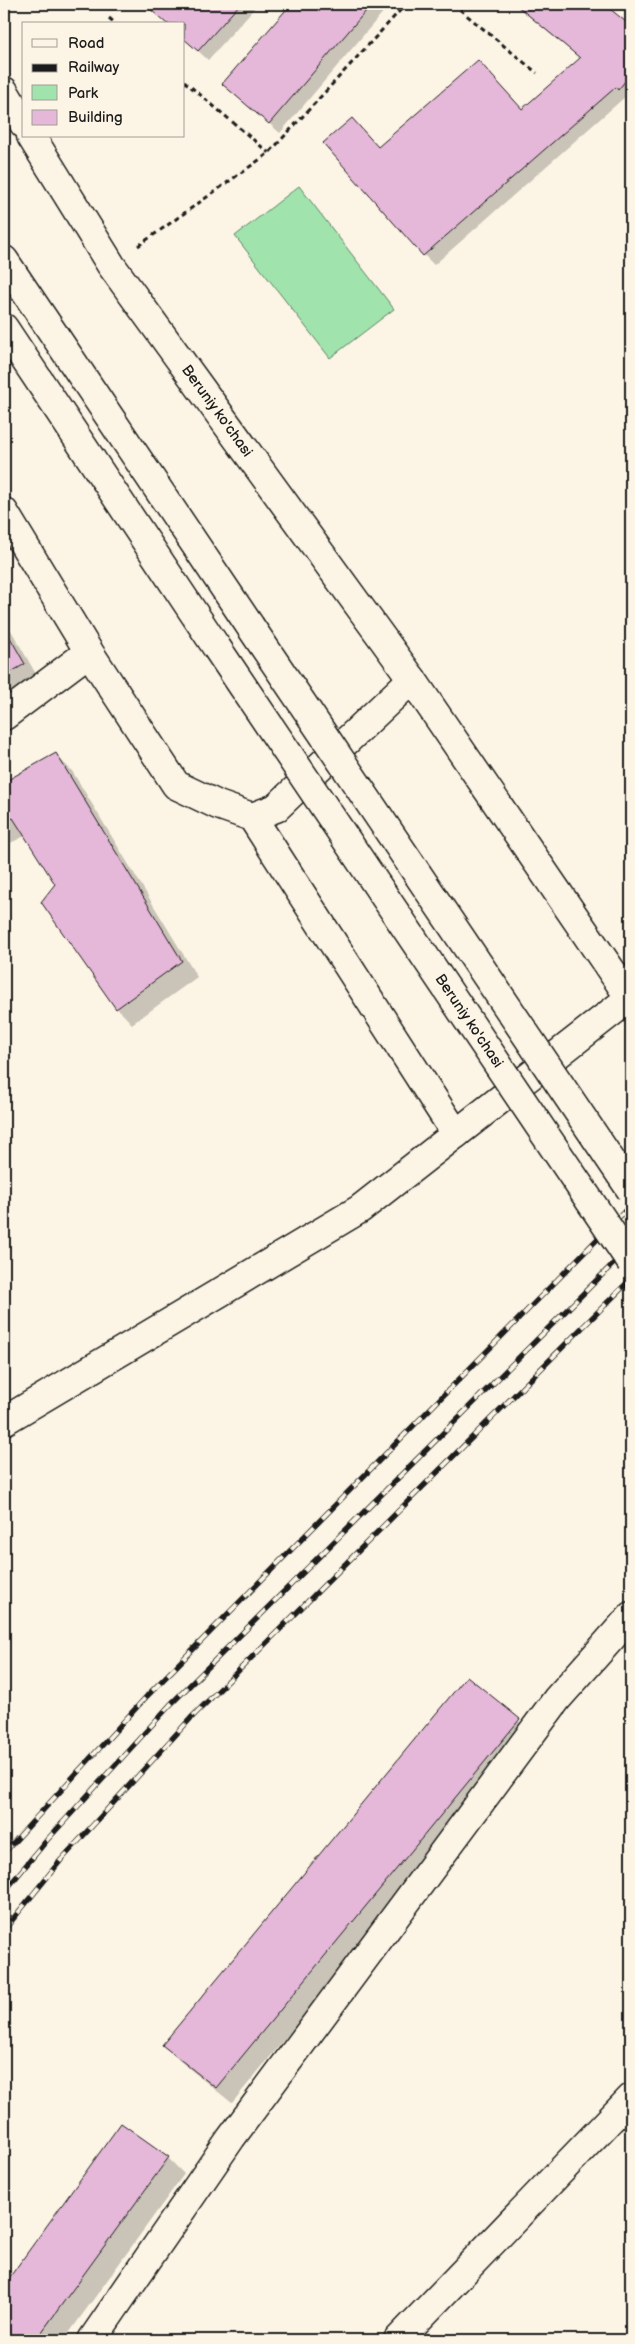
<svg xmlns="http://www.w3.org/2000/svg" width="635" height="2344" viewBox="0 0 635 2344" font-family="'Balsamiq Sans',sans-serif">
<style>
.green{fill:#a1e3ad;stroke:#5e8064}
.shadow{fill:#0003}
.building{fill:#e5b7d9;stroke:#1c1c1c}
.lines{fill:none;stroke-linecap:round;stroke-linejoin:round}
.street-casing{stroke:#1c1c1c;stroke-width:31}
.secondary-casing{stroke:#1c1c1c;stroke-width:31}
.path{stroke:#1c1c1c;stroke-width:3;stroke-dasharray:5 4;stroke-linecap:butt}
.street{stroke:#fcf5e5;stroke-width:28}
.secondary{stroke:#fcf5e5;stroke-width:28}
.rail-casing{stroke:#1c1c1c;stroke-width:5.5}
.rail{stroke:#fcf5e5;stroke-width:4;stroke-dasharray:11;stroke-linecap:butt}
.secondary-bridge-casing{stroke:#1c1c1c;stroke-width:31;stroke-linecap:butt}
.secondary-bridge{stroke:#fcf5e5;stroke-width:28}
.labels{text-anchor:middle;dominant-baseline:central;stroke-width:4;stroke-linejoin:round;paint-order:stroke}
.street-label{font-size:15px;fill:#1c1c1c;stroke:#fcf5e5}
</style>
<rect width="100%" height="100%" fill="#fcf5e5"/>
<filter id="ink" filterUnits="userSpaceOnUse"><feTurbulence type="fractalNoise" baseFrequency=".02" numOctaves="2"/><feDisplacementMap in="SourceGraphic" scale="10" xChannelSelector="R" yChannelSelector="G"/><feConvolveMatrix kernelMatrix="1 2 1 2 8 2 1 2 1" color-interpolation-filters="sRGB"/></filter>
<g filter="url(#ink)">
<polygon class="green" points="299,186 394,309 330,358 235,236"/>
<g class="shadow">
<polygon points="157,4 258,4 208,60 184,38 184,24 152,9"/>
<polygon points="293,4 390,4 280,133 224,84"/>
<polygon points="514,4 602,4 631,28 631,95 629,98 626,96 434,265 424,255 378,149 522,110 581,59"/>
<polygon points="4,618 40,681 4,700"/>
<polygon points="56,755 72,771 197,977 132,1024 117,1008 56,884 25,836 4,846 4,784"/>
<polygon points="467,1677 535,1736 232,2103 180,2061 164,2045"/>
<polygon points="121,2125 168,2158 184,2174 64,2340 4,2340 4,2287"/>
</g>
<g class="building">
<polygon points="155,4 240,4 198,51 184,39 184,24 167,24 150,9"/>
<polygon points="291,4 372,4 269,124 222,84"/>
<polygon points="515,4 604,4 631,26 631,74 618,90 616,87 423,256 323,143 352,118 378,147 478,60 522,109 580,58"/>
<polygon points="4,627 25,664 4,676"/>
<polygon points="56,753 182,961 116,1009 41,902 55,884 13,818 4,823 4,782"/>
<polygon points="467,1676 520,1719 216,2088 162,2045"/>
<polygon points="121,2123 169,2157 36,2340 4,2340 4,2285"/>
</g>
<g class="lines">
<defs>
<g id="street">
<polyline points="4,91 24,124"/>
<polyline points="31,136 111,265 412,679 630,998"/>
<polyline points="4,512 89,652 176,785 218,805 252,817 276,808 412,679"/>
<polyline points="4,716 89,652"/>
<polyline points="252,817 456,1134"/>
<polyline points="4,1421 360,1209 631,997"/>
<polyline points="92,2340 231,2138 557,1699 631,1616"/>
<polyline points="398,2340 631,2098"/>
</g>
<g id="secondary">
<polyline points="4,260 250,626"/>
<polyline points="4,328 217,648"/>
</g>
</defs>
<use href="#street" class="street-casing"/>
<use href="#secondary" class="secondary-casing"/>
<g class="path">
<polyline points="453,4 537,73"/>
<polyline points="109,18 116,24"/>
<polyline points="184,81 269,153"/>
<polyline points="138,246 269,153 406,4"/>
</g>
<use href="#street" class="street"/>
<use href="#secondary" class="secondary"/>
<defs>
<g id="rail">
<polyline points="4,1853 147,1696 631,1205"/>
<polyline points="4,1892 47,1840 170,1705 631,1246"/>
<polyline points="4,1930 61,1860 191,1718 631,1279"/>
</g>
</defs>
<use href="#rail" class="rail-casing"/>
<use href="#rail" class="rail"/>
<defs>
<g id="secondary-bridge">
<polyline points="250,626 631,1190"/>
<polyline points="217,648 631,1262"/>
</g>
</defs>
<use href="#secondary-bridge" class="secondary-bridge-casing"/>
<use href="#secondary-bridge" class="secondary-bridge"/>
</g>
</g>
<g class="labels">
<g class="street-label">
<text transform="translate(217 411) rotate(54)">Beruniy ko'chasi</text>
<text transform="translate(469 1021) rotate(56)">Beruniy ko'chasi</text>
</g>
</g>
<rect width="635" height="2344" fill="none" stroke="#fcf5e5" stroke-width="20"/>
<rect x="10" y="10" width="615" height="2324" fill="none" stroke="#1c1c1c" stroke-width="2" filter="url(#ink)"/>
<rect x="22" y="22" width="162" height="115" fill="#fcf5e5" stroke="#a29e95"/>
<rect x="32" y="39" width="25" height="8" fill="#fcf5e5" stroke="#a29e95"/>
<text x="68" y="48" font-size="15" fill="#1c1c1c">Road</text>
<rect x="32" y="64" width="25" height="8" fill="#1c1c1c" stroke="#a29e95"/>
<text x="68" y="72" font-size="15" fill="#1c1c1c">Railway</text>
<rect x="32" y="85" width="25" height="15" fill="#a1e3ad" stroke="#a29e95"/>
<text x="68" y="98" font-size="15" fill="#1c1c1c">Park</text>
<rect x="32" y="110" width="25" height="15" fill="#e5b7d9" stroke="#a29e95"/>
<text x="68" y="122" font-size="15" fill="#1c1c1c">Building</text>
</svg>
